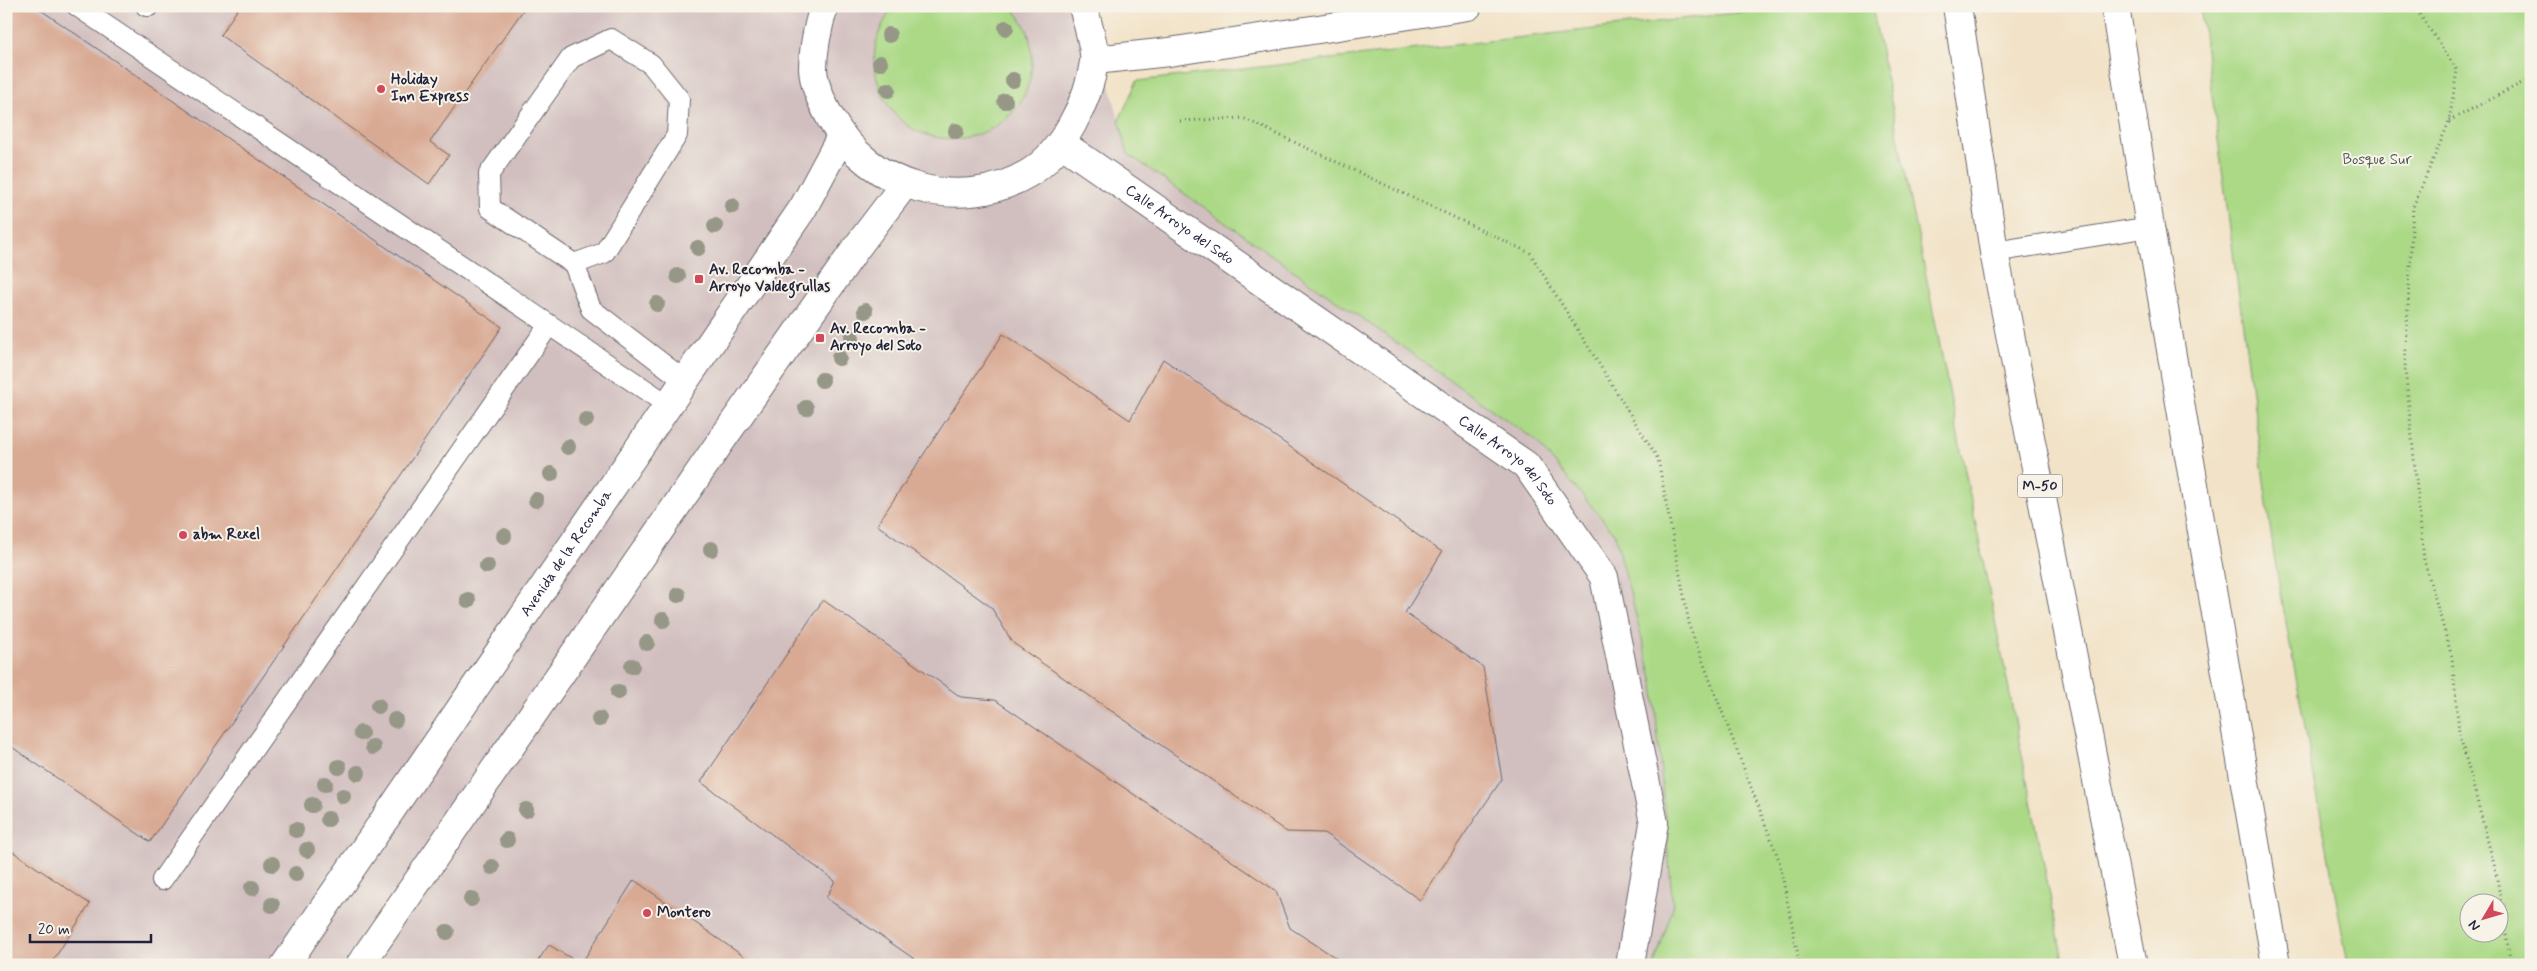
<svg xmlns="http://www.w3.org/2000/svg" width="2537" height="971" viewBox="0 0 2537 971" font-family="Mynerve,sans-serif">
<style>
.industrial{fill:#d1bfbf}
.green{fill:#abd986;stroke:#667e60;fill-rule:evenodd}
.building{fill:#d8a993}
.lines{fill:none;stroke-linecap:round;stroke-linejoin:round}
.lane-casing{stroke:#6b666c;stroke-width:22}
.street-casing{stroke:#6b666c;stroke-width:30}
.highway-casing{stroke:#6b666c;stroke-width:30}
.path{stroke:#6b666c;stroke-width:3;stroke-dasharray:1 4;stroke-linecap:butt}
.lane{stroke:#fff;stroke-width:20}
.street{stroke:#fff;stroke-width:28}
.highway{stroke:#fff;stroke-width:28}
.tree{fill:#969787}
.poi-dot{fill:#d1495b;stroke:#f7f3e8;stroke-width:2}
.labels{text-anchor:middle;dominant-baseline:central;stroke-width:4;stroke-linejoin:round;paint-order:stroke}
.shield{fill:#f7f3e8;stroke:#62616f;stroke-width:1}
.shield-label{font-size:14px;font-weight:bold;fill:#22223b}
.poi-label{font-size:15px;font-weight:bold;fill:#22223b;stroke:#f7f3e8;text-anchor:start}
.park-label{font-size:15px;fill:#4b5952;stroke:#f7f3e8}
.street-label{font-size:15px;fill:#22223b;stroke:#f7f3e8}
</style>
<rect width="100%" height="100%" fill="#f7f3e8"/>
<filter id="ink" filterUnits="userSpaceOnUse"><feTurbulence type="fractalNoise" baseFrequency=".02" numOctaves="2"/><feDisplacementMap in="SourceGraphic" scale="10" xChannelSelector="R" yChannelSelector="G"/><feConvolveMatrix kernelMatrix="1 2 1 2 8 2 1 2 1" color-interpolation-filters="sRGB"/></filter>
<filter id="wash" filterUnits="userSpaceOnUse"><feTurbulence type="fractalNoise" baseFrequency=".0096" numOctaves="4" result="noise"/><feDisplacementMap in="SourceGraphic" scale="20" xChannelSelector="R" yChannelSelector="G"/><feGaussianBlur stdDeviation="1.12" result="paint"/><feColorMatrix in="noise" values="0 0 0 0 0 0 0 0 0 0 0 0 0 0 0 0 0 1.4 0 .05"/><feComposite in="paint" operator="in"/></filter>
<g filter="url(#wash)">
<rect width="100%" height="100%" fill="#f2e3c8"/>
<polygon class="industrial" points="6,6 1089,6 1128,154 1535,440 1615,535 1653,682 1673,907 1654,965 6,965"/>
<g class="green">
<path d="M893 6H1012C1017 15 1027 26 1029 36 1054 142 911 177 880 88 869 56 875 34 893 6Z"/>
<polygon points="1796,6 1872,6 2064,965 1654,965 1673,907 1653,682 1615,534 1535,440 1128,154 1119,120 1137,81"/>
<path d="M2200 6H2531V965H2348L2274 556ZM2470 904H2500V934H2470Z"/>
</g>
<g id="blocks">
<g class="building">
<polygon points="6,6 35,6 502,327 150,842 6,743"/>
<polygon points="240,6 526,6 430,142 449,155 429,184 220,35"/>
<polygon points="1003,334 1130,420 1163,359 1442,552 1405,613 1483,667 1502,779 1420,900 1324,833 1287,832 1013,643 991,607 877,525"/>
<polygon points="823,600 961,697 995,700 1276,891 1290,928 1347,965 923,965 826,898 835,881 701,782"/>
<polygon points="6,847 90,904 50,965 6,965"/>
<polygon points="634,880 756,965 535,965 549,945 581,964"/>
</g>
</g>
</g>
<g filter="url(#ink)">
<use href="#blocks" fill-opacity="0" stroke="#6b666c" stroke-width="1"/>
<g class="lines">
<defs>
<g id="lane">
<polyline points="77,6 668,405"/>
<polyline points="146,6 149,6"/>
<polyline points="1994,252 2150,227"/>
<polyline points="574,264 490,208 489,174 571,58 611,39 651,64 679,99 677,135 604,253 574,264 591,309 685,381"/>
<polyline points="162,880 549,325"/>
</g>
<g id="street">
<path d="M824 6C818 26 813 48 813 69 814 85 823 105 831 119 869 189 961 214 1029 173 1063 153 1089 99 1094 62 1096 48 1086 20 1083 6"/>
<polyline points="1095,60 1169,52 1468,6"/>
<path id="s1" d="M1061 143 1526 465 1604 577 1654 823 1630 965"/>
<path id="s2" d="M285 965 803 208 841 137"/>
<polyline points="360,965 721,441 857,247 904,185"/>
</g>
<g id="highway">
<polyline points="1957,6 1994,252 2133,965"/>
<polyline points="2115,6 2150,227 2276,965"/>
</g>
</defs>
<use href="#lane" class="lane-casing"/>
<use href="#street" class="street-casing"/>
<use href="#highway" class="highway-casing"/>
<g class="path">
<polyline points="2414,6 2457,70 2449,122 2413,207 2405,367 2424,560 2452,657 2459,732 2496,872 2511,965"/>
<polyline points="1180,121 1243,118 1530,253 1658,459 1690,628 1779,860 1800,965"/>
<polyline points="2449,121 2531,78"/>
</g>
<use href="#lane" class="lane"/>
<use href="#street" class="street"/>
<use href="#highway" class="highway"/>
</g>
<g class="tree">
<circle cx="1006" cy="28" r="8"/>
<circle cx="889" cy="35" r="8"/>
<circle cx="880" cy="63" r="8"/>
<circle cx="1013" cy="80" r="8"/>
<circle cx="888" cy="90" r="8"/>
<circle cx="1005" cy="101" r="8"/>
<circle cx="956" cy="131" r="8"/>
<circle cx="732" cy="206" r="8"/>
<circle cx="715" cy="226" r="8"/>
<circle cx="698" cy="248" r="8"/>
<circle cx="678" cy="276" r="8"/>
<circle cx="657" cy="304" r="8"/>
<circle cx="865" cy="311" r="8"/>
<circle cx="852" cy="338" r="8"/>
<circle cx="839" cy="358" r="8"/>
<circle cx="822" cy="380" r="8"/>
<circle cx="806" cy="408" r="8"/>
<circle cx="586" cy="420" r="8"/>
<circle cx="568" cy="447" r="8"/>
<circle cx="551" cy="474" r="8"/>
<circle cx="536" cy="500" r="8"/>
<circle cx="504" cy="536" r="8"/>
<circle cx="711" cy="549" r="8"/>
<circle cx="487" cy="566" r="8"/>
<circle cx="678" cy="595" r="8"/>
<circle cx="468" cy="600" r="8"/>
<circle cx="663" cy="620" r="8"/>
<circle cx="647" cy="643" r="8"/>
<circle cx="632" cy="666" r="8"/>
<circle cx="618" cy="692" r="8"/>
<circle cx="378" cy="706" r="8"/>
<circle cx="599" cy="719" r="8"/>
<circle cx="395" cy="720" r="8"/>
<circle cx="361" cy="733" r="8"/>
<circle cx="373" cy="747" r="8"/>
<circle cx="339" cy="767" r="8"/>
<circle cx="358" cy="773" r="8"/>
<circle cx="325" cy="784" r="8"/>
<circle cx="343" cy="796" r="8"/>
<circle cx="312" cy="805" r="8"/>
<circle cx="526" cy="810" r="8"/>
<circle cx="328" cy="819" r="8"/>
<circle cx="296" cy="830" r="8"/>
<circle cx="507" cy="840" r="8"/>
<circle cx="307" cy="850" r="8"/>
<circle cx="272" cy="864" r="8"/>
<circle cx="492" cy="867" r="8"/>
<circle cx="296" cy="874" r="8"/>
<circle cx="252" cy="888" r="8"/>
<circle cx="471" cy="899" r="8"/>
<circle cx="272" cy="905" r="8"/>
<circle cx="447" cy="932" r="8"/>
</g>
</g>
<g class="poi-dot">
<circle cx="381" cy="89" r="5"/>
<rect x="694" y="274" width="10" height="10" rx="2.5"/>
<rect x="815" y="333" width="10" height="10" rx="2.5"/>
<circle cx="183" cy="535" r="5"/>
<circle cx="647" cy="913" r="5"/>
</g>
<g class="labels">
<rect class="shield" x="2017.5" y="474.5" width="45" height="23" rx="4"/>
<g class="shield-label">
<text x="2040" y="486">M-50</text>
</g>
<g class="poi-label">
<text x="391" y="80">Holiday<tspan x="391" dy="17">Inn Express</tspan></text>
<text x="709" y="270">Av. Recomba -<tspan x="709" dy="17">Arroyo Valdegrullas</tspan></text>
<text x="830" y="329">Av. Recomba -<tspan x="830" dy="17">Arroyo del Soto</tspan></text>
<text x="193" y="535">abm Rexel</text>
<text x="657" y="913">Montero</text>
</g>
<g class="park-label">
<text x="2377" y="160">Bosque Sur</text>
</g>
<g class="street-label">
<text stroke="none"><textPath href="#s1" startOffset="144">Calle Arroyo del Soto</textPath></text>
<text stroke="none"><textPath href="#s1" startOffset="549">Calle Arroyo del Soto</textPath></text>
<text stroke="none"><textPath href="#s2" startOffset="499">Avenida de la Recomba</textPath></text>
</g>
</g>
<rect width="2537" height="971" fill="none" stroke="#f7f3e8" stroke-width="25"/>
<g transform="translate(2484 918) rotate(232)"><circle r="24" fill="#f7f3e8" stroke="#a29fa3"/>
<path d="M0-4L9 19L0 12L-9 19Z" fill="#d1495b"/>
<text y="-8" font-size="14" font-weight="bold" text-anchor="middle" fill="#22223b">N</text>
</g>
<path d="M30 934v8h121v-8" fill="none" stroke="#22223b" stroke-width="2.5"/>
<text x="38" y="934" font-size="15" fill="#22223b" stroke="#f7f3e8" stroke-width="4" paint-order="stroke">20 m</text>
</svg>
